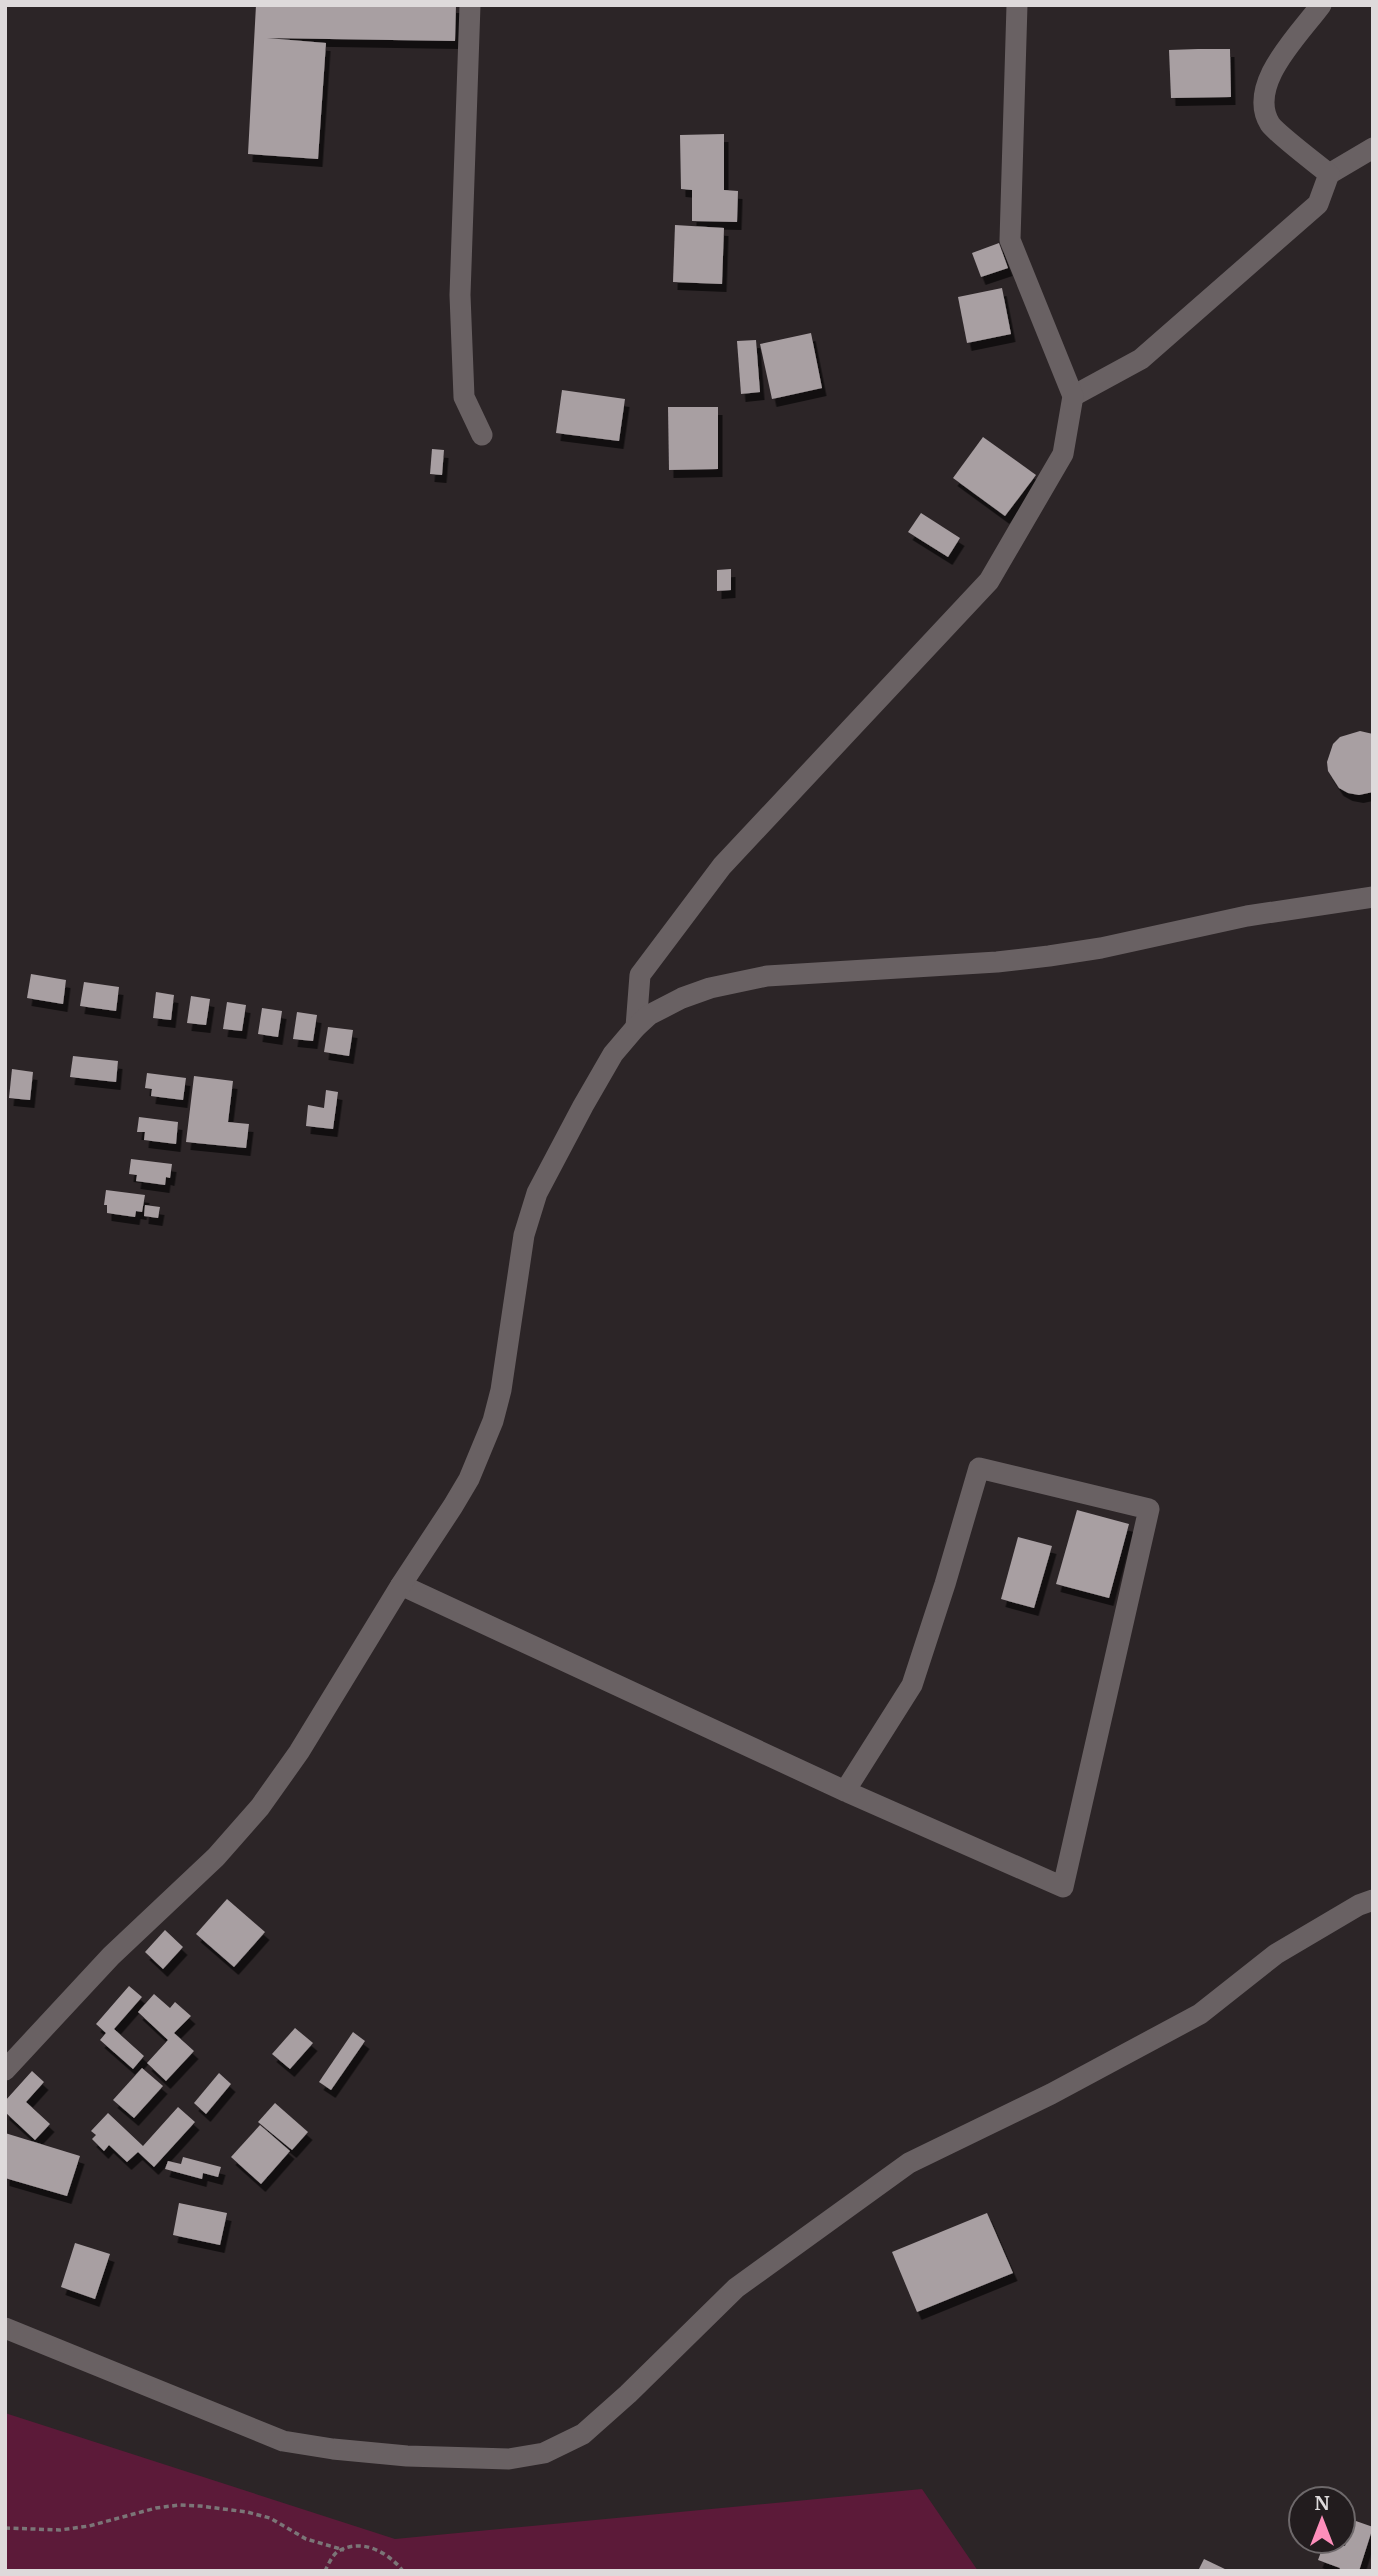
<svg xmlns="http://www.w3.org/2000/svg" width="1378" height="2576" viewBox="0 0 1378 2576" font-family="Merriweather,serif">
<style>
.green{fill:#5c1a39}
.building{fill:#a89fa2;filter:url(#shadow)}
.lines{fill:none;stroke-linecap:round;stroke-linejoin:round}
.path{stroke:#7b7577;stroke-width:3.5;stroke-dasharray:5 3.5;stroke-linecap:butt}
.minor{stroke:#696163;stroke-width:21}
</style>
<defs>
<filter id="shadow"><feDropShadow dx="4.5" dy="8" stdDeviation="0" flood-color="#0009"/></filter>
</defs>
<rect width="100%" height="100%" fill="#2c2527"/>
<polygon class="green" points="5,2413 395,2539 922,2489 978,2571 5,2571"/>
<g class="building">
<polygon points="256,5 456,5 455,41 267,38 326,43 318,159 248,154"/>
<polygon points="1198,49 1230,49 1231,97 1171,98 1169,50"/>
<polygon points="724,134 724,190 738,191 737,222 692,221 692,190 681,189 680,135"/>
<polygon points="675,225 724,228 722,284 673,282"/>
<polygon points="999,243 1008,268 981,277 972,253"/>
<polygon points="1002,288 1011,334 967,343 958,297"/>
<polygon points="811,333 822,388 772,399 760,344"/>
<polygon points="756,340 760,392 741,394 737,341"/>
<polygon points="562,390 625,399 619,441 556,433"/>
<polygon points="668,407 718,407 718,469 669,470"/>
<polygon points="983,437 1036,475 1005,516 953,478"/>
<polygon points="432,449 444,450 442,475 430,474"/>
<polygon points="921,513 960,538 948,557 908,532"/>
<polygon points="731,569 731,590 717,591 717,570"/>
<polygon points="1360,731 1373,734 1373,792 1359,795 1348,793 1339,788 1328,771 1327,762 1333,744 1340,737"/>
<polygon points="31,974 66,980 63,1004 27,998"/>
<polygon points="84,982 119,987 116,1011 80,1006"/>
<polygon points="156,992 174,995 171,1020 153,1018"/>
<polygon points="191,996 210,999 206,1025 187,1023"/>
<polygon points="227,1002 246,1005 242,1031 223,1029"/>
<polygon points="262,1008 282,1011 278,1037 258,1034"/>
<polygon points="297,1012 317,1015 313,1041 293,1039"/>
<polygon points="328,1027 353,1030 349,1056 324,1052"/>
<polygon points="73,1056 118,1061 116,1082 70,1077"/>
<polygon points="12,1069 33,1072 30,1100 9,1098"/>
<polygon points="147,1073 186,1078 183,1100 151,1096 152,1089 145,1088"/>
<polygon points="194,1076 233,1081 228,1122 249,1124 246,1148 186,1142"/>
<polygon points="326,1090 338,1092 333,1129 306,1126 308,1105 324,1108"/>
<polygon points="139,1117 178,1122 176,1144 144,1140 145,1132 137,1132"/>
<polygon points="131,1159 172,1164 170,1178 166,1177 165,1185 136,1181 137,1175 129,1174"/>
<polygon points="106,1190 145,1195 142,1212 136,1211 135,1217 107,1213 107,1205 104,1205"/>
<polygon points="145,1205 160,1207 158,1218 144,1216"/>
<polygon points="1077,1510 1129,1524 1109,1598 1056,1584"/>
<polygon points="1018,1537 1052,1546 1034,1608 1001,1599"/>
<polygon points="227,1899 265,1932 234,1967 196,1934"/>
<polygon points="165,1930 183,1947 163,1969 145,1952"/>
<polygon points="129,1986 142,1997 114,2029 144,2056 133,2069 100,2040 106,2033 96,2024"/>
<polygon points="154,1994 170,2008 175,2002 191,2016 174,2033 194,2051 166,2081 147,2063 168,2040 138,2012"/>
<polygon points="295,2028 313,2043 290,2069 272,2054"/>
<polygon points="353,2032 365,2041 331,2090 319,2082"/>
<polygon points="142,2068 163,2086 134,2118 113,2100"/>
<polygon points="32,2071 44,2082 26,2102 50,2124 35,2140 5,2112 5,2101"/>
<polygon points="219,2073 231,2084 206,2114 194,2103"/>
<polygon points="275,2103 308,2132 292,2150 258,2122"/>
<polygon points="178,2107 195,2122 154,2167 138,2152 127,2162 109,2145 104,2151 92,2139 96,2135 91,2131 108,2113 143,2146"/>
<polygon points="260,2125 290,2151 261,2184 231,2157"/>
<polygon points="5,2133 80,2156 67,2196 5,2178"/>
<polygon points="183,2157 221,2167 218,2177 203,2173 202,2179 165,2169 168,2161 181,2164"/>
<polygon points="179,2203 227,2213 220,2245 173,2235"/>
<polygon points="987,2213 1013,2273 917,2312 892,2252"/>
<polygon points="75,2243 110,2254 95,2299 61,2287"/>
<polygon points="1353,2520 1373,2527 1359,2571 1339,2571 1340,2568 1318,2560 1325,2541 1345,2546"/>
<polygon points="1204,2559 1229,2571 1198,2571"/>
</g>
<g class="lines">
<g class="path">
<polyline points="5,2528 60,2530 89,2526 156,2508 179,2505 200,2506 247,2512 270,2518 306,2539 344,2550"/>
<path d="M325 2571C328 2565 332 2556 337 2552 361 2537 388 2552 403 2571"/>
</g>
<g class="minor">
<polyline points="470,5 460,295 464,397 482,435"/>
<polyline points="1329,174 1373,148"/>
<path d="M1073 396 1141 359 1318 204 1329 174C1317 164 1277 134 1270 124 1246 85 1299 35 1321 5"/>
<polyline points="636,1027 640,975 722,866 989,581 1063,454 1073,396 1010,240 1017,5"/>
<polyline points="401,1585 845,1791 1063,1887 1149,1509 979,1468 945,1584 912,1685 845,1791"/>
<polyline points="5,2070 111,1956 216,1857 260,1807 299,1752 401,1585 453,1506 469,1479 493,1421 501,1390 524,1235 537,1193 583,1106 613,1054 636,1027 649,1015 682,998 710,988 767,976 997,962 1049,956 1101,948 1247,916 1373,897"/>
<polyline points="5,2328 283,2441 333,2449 407,2456 509,2459 544,2453 583,2434 628,2394 736,2288 909,2163 1051,2094 1200,2014 1276,1954 1359,1905 1373,1900"/>
</g>
</g>
<rect width="1378" height="2576" fill="none" stroke="#dedadb" stroke-width="14"/>
<g transform="translate(1322 2520)"><circle r="33" fill="#221c1e" stroke="#6d686a" stroke-width="2"/>
<path d="M0-5L12 26L0 18L-12 26Z" fill="#fe8ebb"/>
<text y="-10" font-size="19" font-weight="bold" text-anchor="middle" fill="#dedadb">N</text>
</g>
</svg>
